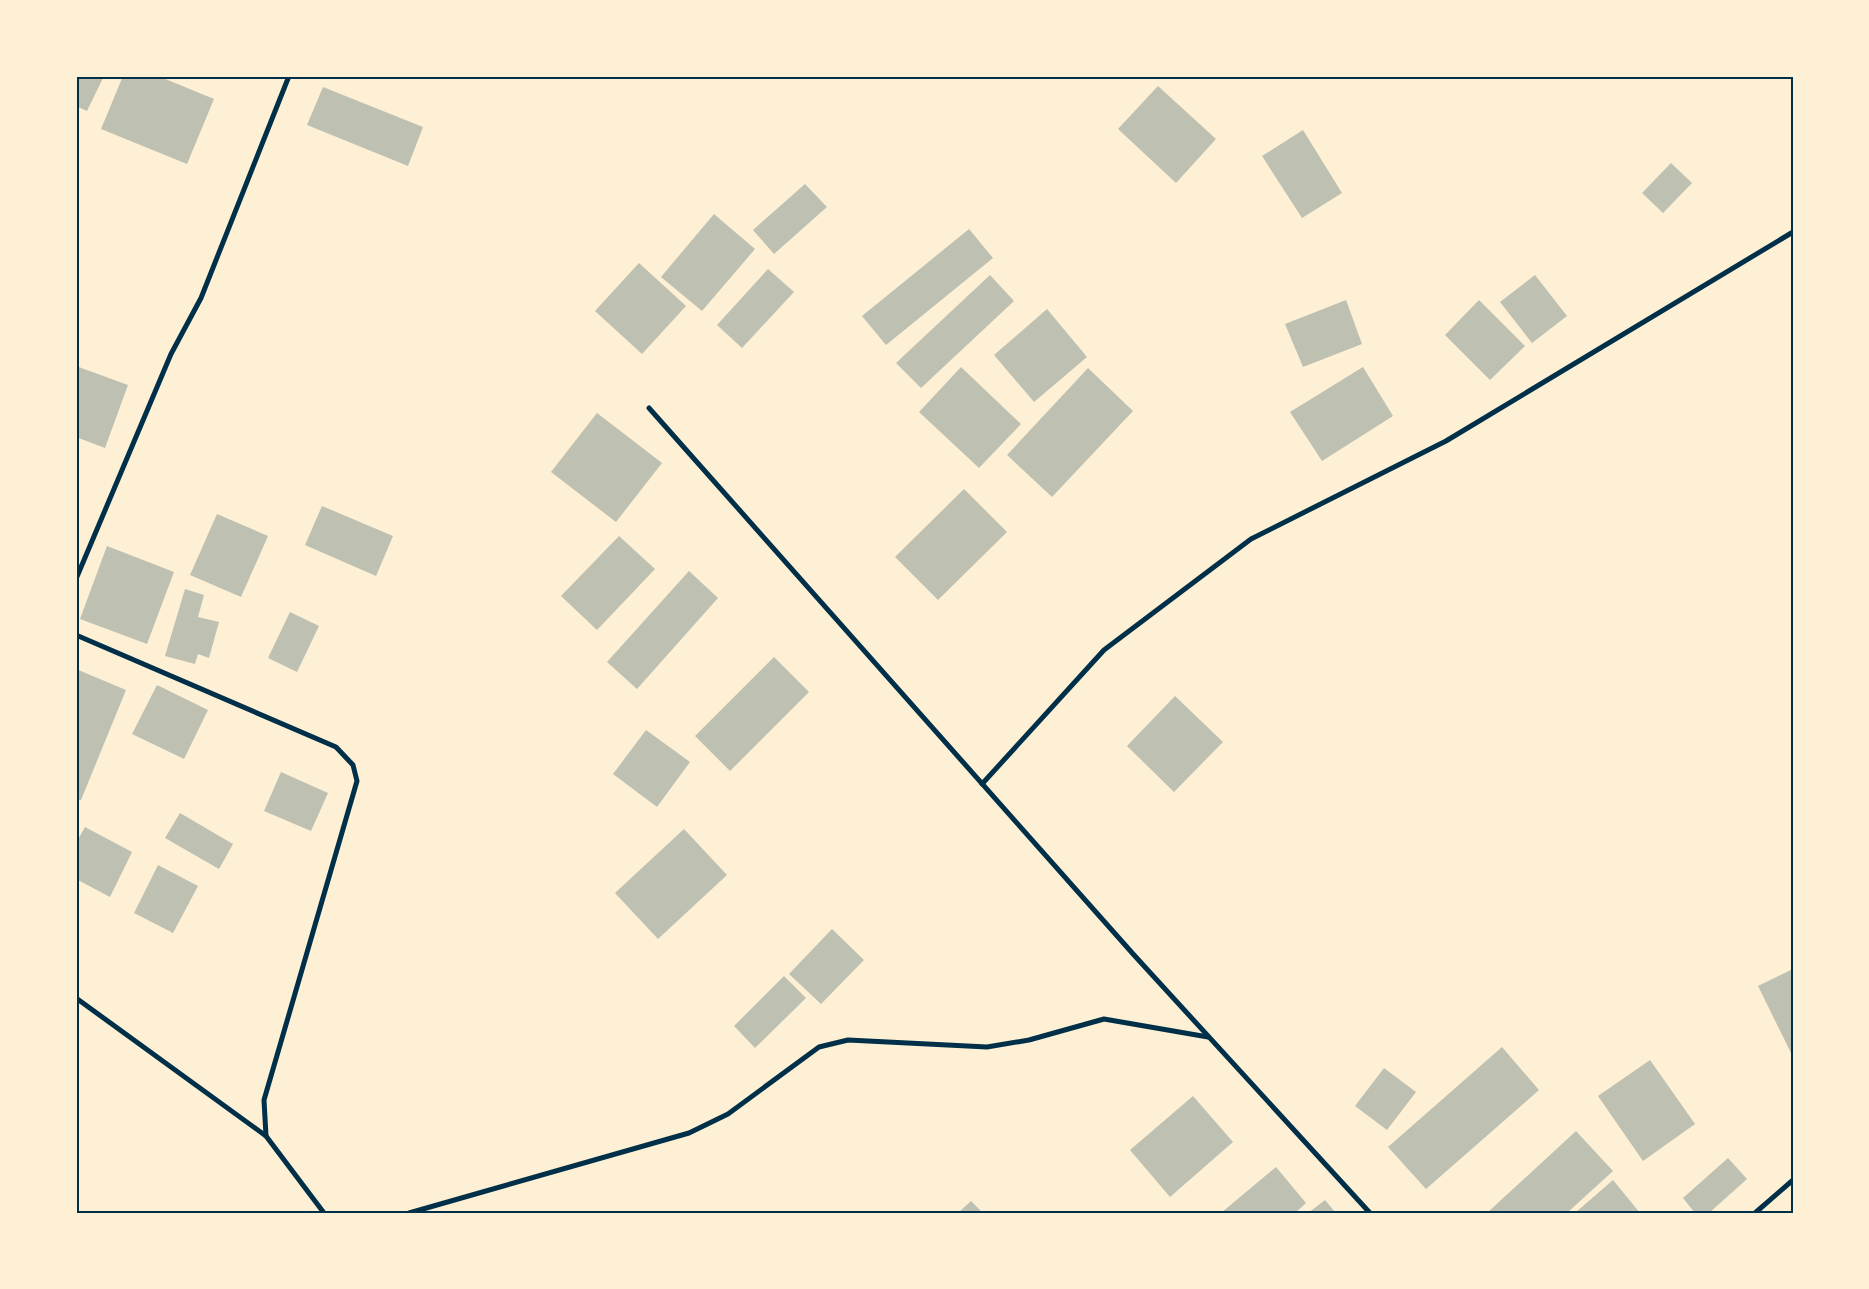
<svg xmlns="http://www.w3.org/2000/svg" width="1869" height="1289" viewBox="0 0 1869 1289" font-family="'Roboto Condensed',sans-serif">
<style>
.building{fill:#bec0b2}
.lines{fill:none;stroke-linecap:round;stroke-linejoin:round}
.minor{stroke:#003049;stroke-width:5}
.neatline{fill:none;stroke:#003049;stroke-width:2}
</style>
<rect width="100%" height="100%" fill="#fdf0d5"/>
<g class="building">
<polygon points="76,76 104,76 87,111 76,106"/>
<polygon points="123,76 158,76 214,99 187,164 101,129"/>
<polygon points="1158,86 1216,139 1176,183 1118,129"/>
<polygon points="323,87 423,127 408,166 307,125"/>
<polygon points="1303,130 1342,193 1302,218 1262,156"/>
<polygon points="1671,163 1692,183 1663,213 1642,193"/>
<polygon points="805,184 827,207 774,254 753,230"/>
<polygon points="714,214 755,249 702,311 661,277"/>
<polygon points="969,229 993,258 886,345 862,316"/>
<polygon points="639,263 686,306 642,354 595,311"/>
<polygon points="768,269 794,292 742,348 717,325"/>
<polygon points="990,275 1014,301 921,388 896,363"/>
<polygon points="1535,275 1567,316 1532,343 1500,302"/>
<polygon points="1346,300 1362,344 1303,367 1285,324"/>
<polygon points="1479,300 1525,346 1490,380 1445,335"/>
<polygon points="1047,309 1087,357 1034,402 994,355"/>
<polygon points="76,366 128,385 105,448 76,437"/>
<polygon points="961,367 1021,424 979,468 919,412"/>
<polygon points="1363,367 1393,416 1322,461 1290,412"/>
<polygon points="1088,368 1133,411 1052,497 1007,455"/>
<polygon points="597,413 662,463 616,522 551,472"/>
<polygon points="964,489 1007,532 938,600 895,557"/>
<polygon points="322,506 393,536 376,576 305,545"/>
<polygon points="217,514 268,536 241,597 190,575"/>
<polygon points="619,536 655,569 597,630 561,596"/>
<polygon points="107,546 174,572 147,644 80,619"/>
<polygon points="689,571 718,598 637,689 607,662"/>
<polygon points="185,589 204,595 198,617 219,622 209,658 198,654 195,664 165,656"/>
<polygon points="290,612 319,626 297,672 268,658"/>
<polygon points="774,657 809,692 730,771 695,736"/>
<polygon points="76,669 126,690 81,800 76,799"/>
<polygon points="157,685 208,710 184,759 132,734"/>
<polygon points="1175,696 1223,742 1174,792 1127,746"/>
<polygon points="646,730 690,762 657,807 613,774"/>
<polygon points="281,772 328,793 311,831 264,811"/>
<polygon points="180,813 233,844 219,869 165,838"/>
<polygon points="85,827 132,852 110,897 76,879 76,843"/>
<polygon points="684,829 727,875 658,939 615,893"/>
<polygon points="158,865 198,886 173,933 134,913"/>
<polygon points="832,929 864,960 821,1004 789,974"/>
<polygon points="1793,969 1793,1057 1758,986"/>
<polygon points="784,976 806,998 755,1048 734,1026"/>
<polygon points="1502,1047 1539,1090 1426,1189 1388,1147"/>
<polygon points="1650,1060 1695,1124 1643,1161 1598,1096"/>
<polygon points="1384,1068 1416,1092 1387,1130 1355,1106"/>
<polygon points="1193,1096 1233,1142 1170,1197 1130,1150"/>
<polygon points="1576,1131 1613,1171 1567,1213 1487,1213"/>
<polygon points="1728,1158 1747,1179 1709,1213 1695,1213 1683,1198"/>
<polygon points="1276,1167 1306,1203 1295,1213 1221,1213"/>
<polygon points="1613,1180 1640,1213 1575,1213"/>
<polygon points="1325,1200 1336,1213 1308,1213"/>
<polygon points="971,1201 983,1213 958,1213"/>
</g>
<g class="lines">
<g class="minor">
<polyline points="649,408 1134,955 1370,1213"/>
<polyline points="76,579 171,354 201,298 289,76"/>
<polyline points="76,635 336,747 353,765 357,781 264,1100 266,1136 324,1213"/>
<polyline points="982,784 1104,650 1251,539 1446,441 1793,232"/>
<polyline points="76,998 266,1136"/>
<polyline points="409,1213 689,1133 728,1114 819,1047 848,1040 987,1047 1029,1040 1104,1019 1208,1037"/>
<polyline points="1755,1213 1793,1180"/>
</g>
</g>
<rect width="1869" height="1289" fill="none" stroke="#fdf0d5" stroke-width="155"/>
<rect x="78" y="78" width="1714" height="1134" class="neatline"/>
</svg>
